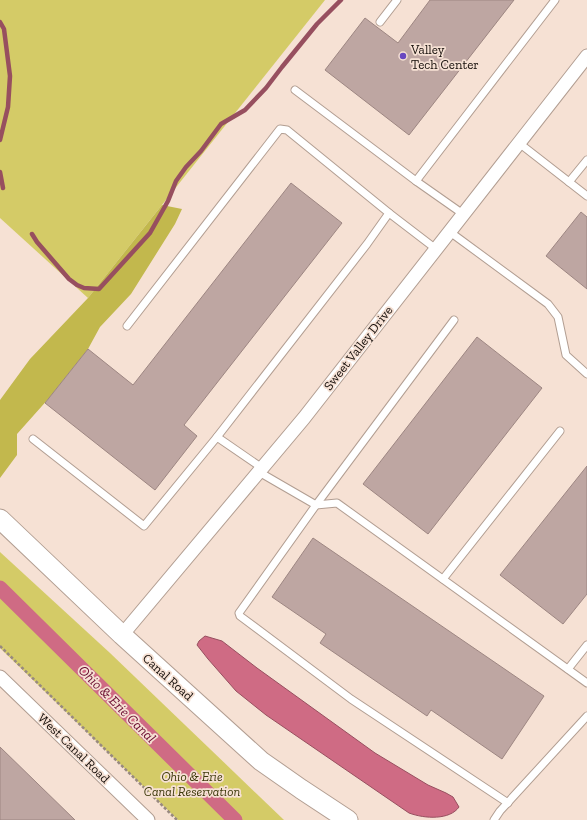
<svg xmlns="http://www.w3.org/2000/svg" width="587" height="820" viewBox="0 0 587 820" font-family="'Zilla Slab',serif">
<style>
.green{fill:#d4cb67}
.forest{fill:#c2b84d}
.water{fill:#cf6b84;stroke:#974f5f}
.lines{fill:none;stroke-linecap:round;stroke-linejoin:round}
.stream{stroke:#974f5f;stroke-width:4.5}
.canal{stroke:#cf6b84;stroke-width:15}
.building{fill:#bea6a2;stroke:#9d8682}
.lane-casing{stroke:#b29e92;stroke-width:9}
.street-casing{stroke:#b29e92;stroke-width:15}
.secondary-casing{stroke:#b29e92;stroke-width:21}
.path{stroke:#98897f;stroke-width:2.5;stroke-dasharray:3 2;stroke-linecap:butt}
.lane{stroke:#fff;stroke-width:7}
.street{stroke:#fff;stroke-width:13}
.secondary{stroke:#fff;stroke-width:19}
.poi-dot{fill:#6948c0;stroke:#f6e1d4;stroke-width:1.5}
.labels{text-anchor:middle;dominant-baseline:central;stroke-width:3.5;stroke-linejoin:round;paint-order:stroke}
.poi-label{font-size:13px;fill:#140d09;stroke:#f6e1d4;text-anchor:start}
.street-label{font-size:13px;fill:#140d09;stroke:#f6e1d4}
.park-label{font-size:13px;font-style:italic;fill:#3c380a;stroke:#f6e1d4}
.water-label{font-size:14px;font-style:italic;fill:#6a0c30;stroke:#f6e1d4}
</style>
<rect width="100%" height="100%" fill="#f6e1d4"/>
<g class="green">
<polygon points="0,0 325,0 88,298 0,218"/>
<polygon points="0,552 110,653 284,820 178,820 0,648"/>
</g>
<polygon class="forest" points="162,205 182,209 175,224 131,294 100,327 88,349 50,397 17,434 17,455 0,478 0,400 30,359 88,298"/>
<path class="water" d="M205 636 222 641 257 668 375 753 428 785 446 793 453 797 459 807C450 820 425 819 409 813L266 715 236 691 208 659 197 645 199 641Z"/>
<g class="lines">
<g class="stream">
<polyline points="0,22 4,29 10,76 8,107 0,140"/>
<polyline points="0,172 3,188"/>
<polyline points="32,234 37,242 69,279 77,285 84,288 99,289 150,233 168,201 176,181 186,167 201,151 221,124 245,110 266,88 282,67 317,24 341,0"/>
</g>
<polyline class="canal" points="0,588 235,820"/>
</g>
<g class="building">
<polygon points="430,0 514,0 409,135 325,70 365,18 398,43"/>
<polygon points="291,183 342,223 184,425 197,436 155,490 45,403 88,349 133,385"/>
<polygon points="581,212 587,217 587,289 546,256"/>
<polygon points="477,337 542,388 428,534 363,484"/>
<polygon points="587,466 587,594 563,624 500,575"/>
<polygon points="313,538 544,696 502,759 431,710 427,716 320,643 326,634 272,597"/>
<polygon points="0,747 75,820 0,820"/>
</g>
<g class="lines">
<defs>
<g id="lane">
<polyline points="380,22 397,0"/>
<polyline points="295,90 416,181 555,0"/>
<polyline points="519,143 587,196"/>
<polyline points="416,181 463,214"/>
<polyline points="569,182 587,160"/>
<polyline points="389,213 436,249"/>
<polyline points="450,232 548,304 558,317 566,355 587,374"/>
<polyline points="127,326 280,129 287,130 389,213 367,244 217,437"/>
<polyline points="33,439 144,526 217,437 262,468"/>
<polyline points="259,472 316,505 239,613 240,616 351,699 508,803"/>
<polyline points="316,505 337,503 587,683"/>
<polyline points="316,505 454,320"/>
<polyline points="443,579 560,431"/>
<polyline points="568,669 587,645"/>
<polyline points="494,820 500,811 587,716"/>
</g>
<g id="street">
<polyline points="122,635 304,418 587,56"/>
<polyline points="0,677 148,820"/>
</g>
<polyline id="secondary" points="0,519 122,635 261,761 301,789 348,820"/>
</defs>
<use href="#lane" class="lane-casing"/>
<use href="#street" class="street-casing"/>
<use href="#secondary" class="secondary-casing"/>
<polyline class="path" points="0,646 177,820"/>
<use href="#lane" class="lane"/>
<use href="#street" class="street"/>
<use href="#secondary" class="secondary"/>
</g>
<circle class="poi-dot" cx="403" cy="56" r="4"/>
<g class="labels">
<g class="poi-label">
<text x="411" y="49">Valley<tspan x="411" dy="15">Tech Center</tspan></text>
</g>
<g class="street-label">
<text transform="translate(358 348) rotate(-52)">Sweet Valley Drive</text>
<text transform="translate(168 677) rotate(42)">Canal Road</text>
<text transform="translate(74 748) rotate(44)">West Canal Road</text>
</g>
<g class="park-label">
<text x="192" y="776">Ohio &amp; Erie<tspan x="192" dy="15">Canal Reservation</tspan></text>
</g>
<g class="water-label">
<text transform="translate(117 704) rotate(45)">Ohio &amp; Erie Canal</text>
</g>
</g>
</svg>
